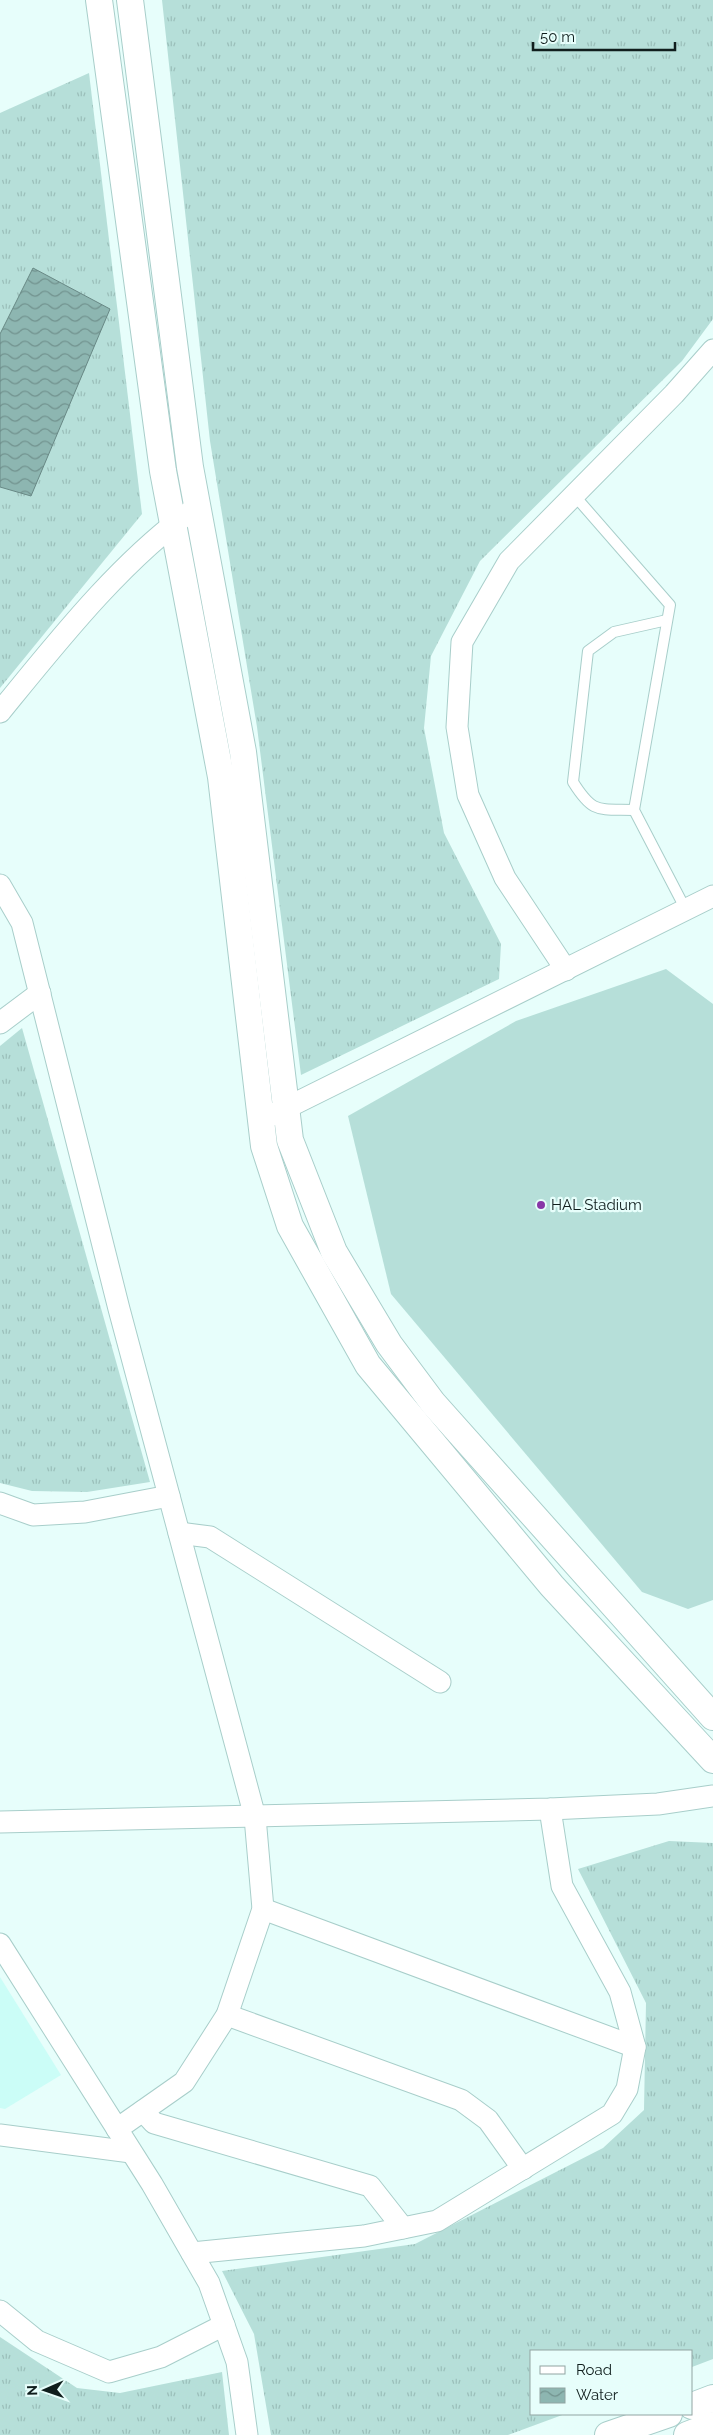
<svg xmlns="http://www.w3.org/2000/svg" width="713" height="2435" viewBox="0 0 713 2435" font-family="Raleway,sans-serif">
<style>
.built{fill:#cbfdf7}
.grass{fill:url(#grass-tufts)}
.pitch{fill:#b6dfd9}
.water{fill:url(#water-waves);stroke:#688885}
.lines{fill:none;stroke-linecap:round;stroke-linejoin:round}
.service-casing{stroke:#a8ceca;stroke-width:12}
.minor-casing{stroke:#a8ceca;stroke-width:23}
.tertiary-casing{stroke:#a8ceca;stroke-width:28}
.service{stroke:#fff;stroke-width:10}
.minor{stroke:#fff;stroke-width:21}
.tertiary{stroke:#fff;stroke-width:26}
.poi-dot{fill:#8837a7;stroke:#e7fefb;stroke-width:2}
.labels{text-anchor:middle;dominant-baseline:central;stroke-width:4.5;stroke-linejoin:round;paint-order:stroke}
.poi-label{font-size:15px;fill:#101e1d;stroke:#e7fefb;text-anchor:start}
</style>
<defs>
<pattern id="grass-tufts" width="24" height="20" patternUnits="userSpaceOnUse" patternTransform="scale(1.25)"><rect width="24" height="20" fill="#b6dfd9"/><path d="M3 7l-1-3M5 7V3M7 7l1-3M15 17l-1-3M17 17v-4M19 17l1-3" fill="none" stroke="#9bbfba"/></pattern>
<pattern id="water-waves" width="16" height="10" patternUnits="userSpaceOnUse" patternTransform="scale(1.25)"><rect width="16" height="10" fill="#8db6b1"/><path d="M0 5q4-4 8 0t8 0" fill="none" stroke="#72938f"/></pattern>
</defs>
<rect width="100%" height="100%" fill="#e7fefb"/>
<polygon class="built" points="0,1977 61,2075 5,2109 0,2108"/>
<g class="grass">
<polygon points="162,0 713,0 713,319 682,361 480,561 431,656 424,728 444,833 501,944 499,979 301,1075 257,727 210,441"/>
<polygon points="89,73 142,514 0,688 0,113"/>
<polygon points="22,1028 150,1482 87,1492 32,1491 0,1483 0,1046"/>
<polygon points="669,1841 713,1843 713,2359 692,2367 692,2351 532,2351 532,2414 565,2414 508,2435 271,2435 254,2334 222,2271 415,2244 603,2148 644,2110 646,2003 578,1869"/>
<polygon points="0,2337 77,2388 120,2393 222,2372 229,2435 0,2435"/>
</g>
<polygon class="pitch" points="666,969 713,1004 713,1600 688,1609 642,1592 391,1294 348,1116 516,1021"/>
<polygon class="water" points="33,268 110,309 31,496 0,487 0,334"/>
<g class="lines">
<defs>
<g id="service">
<polyline points="574,495 670,605 634,810 686,910"/>
<path d="M634 810C598 809 593 814 573 782L588 651 614 632 667 620"/>
</g>
<g id="minor">
<path d="M0 712C57 642 123 558 197 507"/>
<polyline points="0,885 22,923 119,1309 255,1817 263,1909 227,2015 184,2082 117,2129"/>
<polyline points="566,970 505,878 468,795 457,727 462,642 509,561 674,394 713,350"/>
<polyline points="0,1023 40,993"/>
<polyline points="272,1115 713,896"/>
<polyline points="0,1503 33,1515 85,1512 169,1496"/>
<polyline points="179,1533 210,1537 440,1682"/>
<polyline points="0,1822 550,1809 658,1804 713,1796"/>
<polyline points="263,1909 635,2047"/>
<polyline points="0,1944 152,2184 209,2283 237,2362 247,2435"/>
<polyline points="227,2015 461,2100 488,2120 523,2169"/>
<polyline points="143,2111 154,2123 370,2186 403,2228"/>
<polyline points="0,2135 131,2152"/>
<polyline points="192,2253 364,2236 437,2221 612,2114 627,2089 635,2047 620,1992 562,1886 550,1809"/>
<polyline points="0,2311 37,2341 109,2372 161,2357 224,2325"/>
</g>
<g id="tertiary">
<polyline points="99,0 163,471 221,777 264,1146 290,1226 368,1365 552,1586 713,1760"/>
<polyline points="130,0 190,467 243,752 290,1140 334,1252 389,1344 433,1403 713,1717"/>
<polyline points="692,2406 713,2398"/>
<polyline points="608,2435 669,2414"/>
<polyline points="687,2435 713,2425"/>
</g>
</defs>
<use href="#service" class="service-casing"/>
<use href="#minor" class="minor-casing"/>
<use href="#tertiary" class="tertiary-casing"/>
<use href="#service" class="service"/>
<use href="#minor" class="minor"/>
<use href="#tertiary" class="tertiary"/>
</g>
<circle class="poi-dot" cx="541" cy="1205" r="5"/>
<g class="labels">
<g class="poi-label">
<text x="551" y="1205">HAL Stadium</text>
</g>
</g>
<rect x="530" y="2350" width="162" height="65" fill="#e7fefb" stroke="#91a4a2"/>
<rect x="540" y="2366" width="25" height="8" fill="#ffffff" stroke="#91a4a2"/>
<text x="576" y="2375" font-size="15" fill="#101e1d">Road</text>
<rect x="540" y="2388" width="25" height="15" fill="url(#water-waves)" stroke="#91a4a2"/>
<text x="576" y="2400" font-size="15" fill="#101e1d">Water</text>
<g transform="translate(45 2390) rotate(268)" stroke="#e7fefb" stroke-width="4" paint-order="stroke">
<path d="M0-4L9 19L0 12L-9 19Z" fill="#101e1d"/>
<text y="-8" font-size="14" font-weight="bold" text-anchor="middle" fill="#101e1d">N</text>
</g>
<path d="M533 42v8h142v-8" fill="none" stroke="#101e1d" stroke-width="2.5"/>
<text x="540" y="42" font-size="15" fill="#101e1d" stroke="#e7fefb" stroke-width="4" paint-order="stroke">50 m</text>
</svg>
